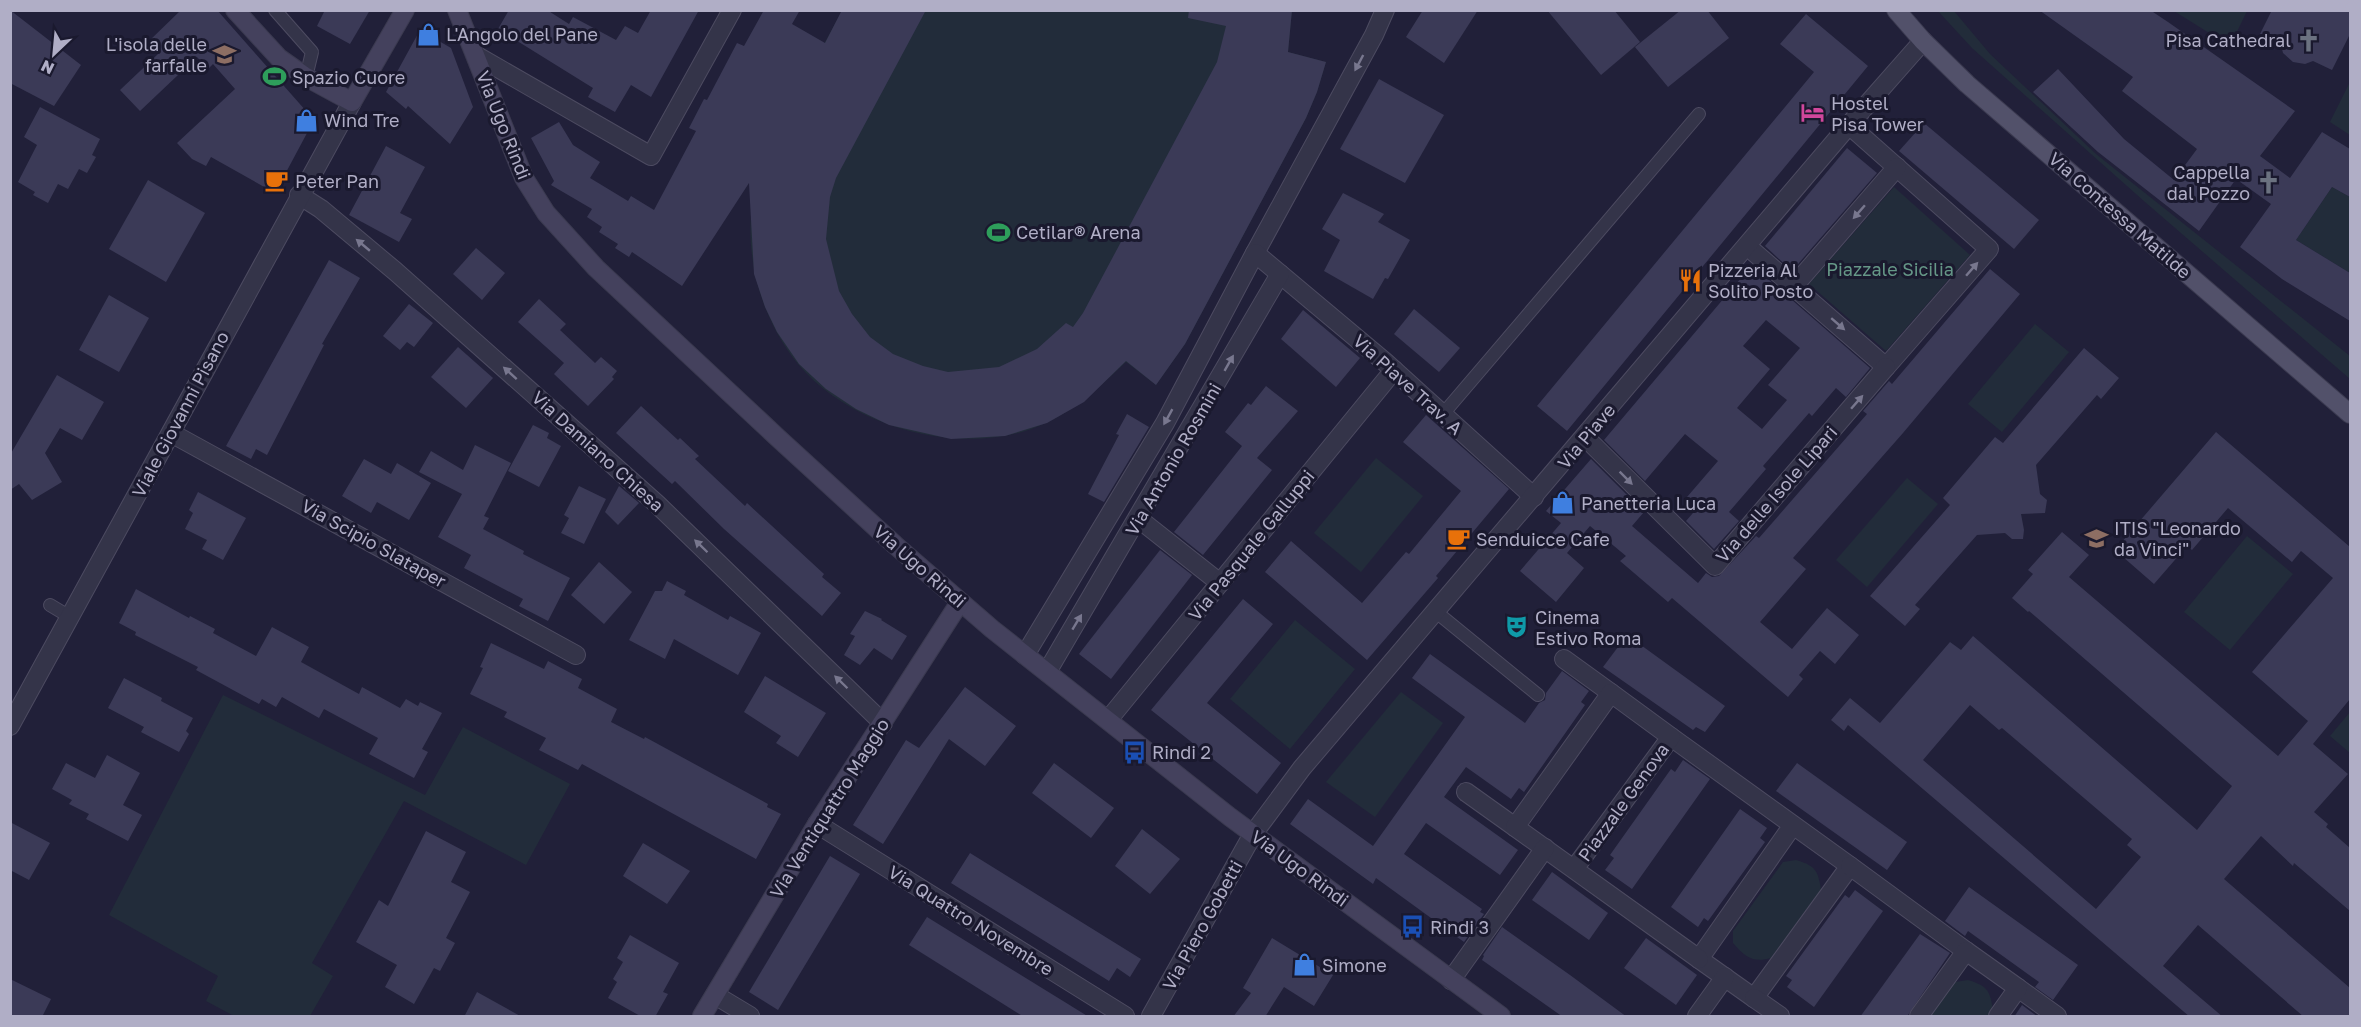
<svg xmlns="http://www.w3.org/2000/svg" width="2361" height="1027" viewBox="0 0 2361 1027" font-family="'Golos Text',sans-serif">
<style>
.green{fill:#222c3a}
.building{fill:#3b3a57;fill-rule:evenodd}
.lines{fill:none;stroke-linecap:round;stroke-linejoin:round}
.lane-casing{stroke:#4d4b61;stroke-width:14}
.street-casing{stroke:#4d4b61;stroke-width:20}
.secondary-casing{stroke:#3b3a50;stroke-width:20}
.primary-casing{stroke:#3b3a50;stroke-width:20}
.lane{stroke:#343449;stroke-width:12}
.street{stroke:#343449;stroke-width:18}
.secondary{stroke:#44415d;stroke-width:18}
.primary{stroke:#52516a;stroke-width:18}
.oneway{fill:#78778e}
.labels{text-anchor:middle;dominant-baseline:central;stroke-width:6;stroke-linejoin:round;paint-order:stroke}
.poi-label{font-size:18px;fill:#b0aec6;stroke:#1a192e;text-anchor:start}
.street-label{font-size:18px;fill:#b0aec6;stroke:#1a192e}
.park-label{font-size:18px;fill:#659787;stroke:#1a192e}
</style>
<rect width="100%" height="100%" fill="#212039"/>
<g class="green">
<path d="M842 11H1292L1288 52 1326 62 1317 92 1306 118 1185 344 1156 385 1126 362C1093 393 1066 419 1022 432 947 453 848 424 798 364 765 323 747 269 751 216 754 168 774 135 796 94 812 66 827 38 842 11Z"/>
<polygon points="1938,11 1954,11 1990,54 2096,154 2350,356 2350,379 2145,202 1972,48"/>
<polygon points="2174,11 2247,10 2247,11 2230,46"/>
<polygon points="2350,82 2350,135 2330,122"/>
<polygon points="1894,187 1970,255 1886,351 1809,284"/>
<polygon points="2332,187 2350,197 2350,273 2296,240"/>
<polygon points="2035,324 2069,352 2002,432 1968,404"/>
<polygon points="1376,458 1423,496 1361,572 1314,533"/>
<polygon points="1907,478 1938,504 1867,587 1836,560"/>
<polygon points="2247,536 2293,574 2230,650 2184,612"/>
<polygon points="1295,620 1355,669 1290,749 1230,699"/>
<polygon points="1401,692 1443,723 1375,817 1326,782"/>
<polygon points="223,695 425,795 463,727 570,784 526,865 404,801 312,963 333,976 310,1016 234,1016 206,1001 218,976 109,915"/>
<polygon points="2350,712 2350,753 2330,736"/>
<path d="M1796 860C1816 866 1818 871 1821 890L1771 958C1753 963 1745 957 1733 943V931L1783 862Z"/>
<path d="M1968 980C1988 986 1990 991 1993 1011L1989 1016H1930L1955 982Z"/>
</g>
<g class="building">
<polygon points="10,10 81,65 54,106 10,83"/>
<polygon points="181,10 217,10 314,120 275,193 211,157 206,166 192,159 177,143 235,89 213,64 208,69 197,57 140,111 120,90 158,54 147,43"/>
<polygon points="325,10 370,10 350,44 317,26"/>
<polygon points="509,10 547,10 569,24 573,17 616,40 625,26 638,33 651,10 699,10 651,97 631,85 615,112 588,97 593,88 498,29"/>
<polygon points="764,10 800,10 792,24 825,43 842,10 926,10 836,178 830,197 826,239 839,291 852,314 870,337 893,354 923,366 948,372 999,367 1037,349 1066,323 1073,327 1083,313 1217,62 1226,26 1188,18 1189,10 1292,10 1288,52 1326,62 1317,92 1306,118 1185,344 1156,385 1126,361 1084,402 1047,423 1005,436 951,439 889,425 856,409 826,389 799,364 777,332 765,307 754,274 749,183 682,286 632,252 629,257 615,248 618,244 599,232 602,227 587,217 592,209 551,185 554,181 531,138 559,122 573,145 600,162 590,178 628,201 631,196 654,210 696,131 689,128 704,99 707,100 737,43 744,46"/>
<polygon points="1423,10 1478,10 1444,63 1406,37"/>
<polygon points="1547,10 1614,10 1640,42 1601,75"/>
<polygon points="1681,10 1707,10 1729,38 1668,87 1635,47"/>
<polygon points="2039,10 2150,10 2168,22 2295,111 2260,156 2290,178 2322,132 2350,149 2350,197 2332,187 2296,240 2350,273 2350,321 2282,279 2240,247 2271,204 2236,179 2199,231 2098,152 2033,92 2058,69 2124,139 2174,180 2197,149 2122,91 2133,77"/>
<polygon points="2272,10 2350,10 2350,34 2332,70 2313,61 2305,64 2293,62 2283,53 2281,45 2260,34"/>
<polygon points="1806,14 1868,66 1567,431 1537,406 1814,72 1780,44"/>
<polygon points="420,30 451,48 473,107 450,144 408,106 406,109 386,92"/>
<polygon points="1379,79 1444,115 1405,183 1340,149"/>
<polygon points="40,107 100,139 92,155 96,157 87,173 79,169 68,189 58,184 48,203 33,195 35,192 18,182 37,145 24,137"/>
<polygon points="1924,123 2039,220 2014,249 1899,151"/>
<polygon points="386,146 425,167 400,213 412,219 399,242 349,215"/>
<polygon points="1847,148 1877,173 1792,271 1765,246"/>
<polygon points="148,180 205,213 166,282 109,249"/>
<polygon points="1343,193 1384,214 1378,222 1410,240 1388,279 1385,278 1373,299 1324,271 1340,240 1322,229"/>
<polygon points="476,248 505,273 482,300 453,274"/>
<polygon points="329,260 360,278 322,344 324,345 267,455 256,449 251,459 226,446"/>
<path d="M1752 265 1870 368 1846 397 1836 388 1812 416 1809 413 1763 466 1766 469 1729 512 1739 521 1714 549 1686 521 1699 506 1687 497 1718 461 1685 434 1645 481 1604 440ZM1766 320 1800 348 1768 385 1787 400 1762 429 1737 408 1770 369 1743 346Z"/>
<polygon points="1990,269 2020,294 1903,433 1793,558 1806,569 1760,622 1792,649 1827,608 1859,635 1835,664 1820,651 1799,675 1803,679 1788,697 1672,598 1668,602 1620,561 1626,556 1590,526 1567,553 1584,568 1556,602 1520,571 1561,523 1546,511 1591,459 1644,512 1632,526 1698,583 1706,573 1712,577 1719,576 1756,536 1759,538 1867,414 1863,411 1889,381 1892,384"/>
<polygon points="109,295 149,318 119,372 79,350"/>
<polygon points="539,299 566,324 560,330 595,363 601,357 617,371 612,377 614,379 588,406 554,374 564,363 518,322"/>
<polygon points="409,304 433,323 414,347 407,342 400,350 383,336"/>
<polygon points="1414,309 1460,348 1439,372 1394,334"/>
<polygon points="1303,310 1360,358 1336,387 1281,339"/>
<polygon points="458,347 493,378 466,408 431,377"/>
<polygon points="2084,348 2119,378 2101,399 2097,395 2036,465 2040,494 2047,500 2045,513 2021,514 2024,530 2023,539 2012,539 2005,533 1977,535 1915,605 1920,609 1905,626 1870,596 1950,505 1943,498 1995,437 2003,443"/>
<polygon points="57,375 104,402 82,440 60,428 45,453 62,482 32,500 19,484 10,490 10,455"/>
<polygon points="1266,386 1298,411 1257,458 1272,470 1203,555 1174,532 1242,446 1225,432 1248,403 1251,405"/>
<polygon points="641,406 678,440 680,438 699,456 695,459 745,506 747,503 824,574 822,577 841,593 822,616 724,529 675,481 672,484 616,433"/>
<polygon points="1127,414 1149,427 1104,502 1088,494 1119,435 1116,434"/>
<polygon points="1426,415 1509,489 1436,576 1438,578 1367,660 1265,572 1291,541 1362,603 1406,552 1409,554 1461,491 1403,442"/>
<polygon points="533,425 549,433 547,438 561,446 539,487 508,471"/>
<path d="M2216 432 2350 547V699L2313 744 2348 774 2314 812 2328 824 2326 827 2350 848V911L2294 863 2293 866 2261 836 2224 879 2350 988V1017H2304L2198 925 2163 966 2223 1017H2190L1848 725 1844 731 1831 720 1850 698 1880 723 1950 642 1961 650 1973 636 2197 830 2232 786 2029 611 2028 612 2012 598 2033 574 2028 570 2062 532 2089 555 2069 577 2278 756 2308 721 2252 672 2333 578 2301 551 2292 562 2228 508 2192 550 2187 546 2154 584 2115 550ZM1970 705 1999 730 2002 728 2132 839 2127 845 2141 857 2096 909 1923 760Z"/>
<polygon points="475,445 511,463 484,516 489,518 483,529 524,551 523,554 570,578 548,621 519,606 523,599 464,568 471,555 438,537 462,494 419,472 431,451 463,470"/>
<polygon points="364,459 391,474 397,463 431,483 409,520 377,502 371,513 342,496"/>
<polygon points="579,486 606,499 584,544 561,533 569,518 564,515"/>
<polygon points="619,486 639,503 618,525 605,512"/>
<polygon points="198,492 246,518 223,560 202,549 207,540 185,529 193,513 189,510"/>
<polygon points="1160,550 1192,575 1111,679 1079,654"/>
<polygon points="599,562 632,592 604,624 571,595"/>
<polygon points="667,581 686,591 684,595 728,620 730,616 761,633 738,675 674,639 665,659 629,640 655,591 662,591"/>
<polygon points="136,589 189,618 190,616 215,629 213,633 256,656 272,627 309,647 301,662 359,694 362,687 400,708 406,699 418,706 420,702 442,713 422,749 428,752 414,778 369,754 378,738 324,709 319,718 282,697 276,707 262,699 259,704 196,670 198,667 135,635 136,632 119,623"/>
<polygon points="1243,599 1273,624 1207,703 1281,763 1257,794 1151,710"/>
<polygon points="865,611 882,619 881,620 907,636 892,660 874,648 860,665 844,655 855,636 850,634"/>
<polygon points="1627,635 1725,706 1705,732 1696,727 1693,730 1603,667"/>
<polygon points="491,643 544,669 548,661 582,679 578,688 617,709 611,722 644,739 645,737 768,804 767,807 781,814 756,859 582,764 578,770 539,750 546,738 504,717 507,712 470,694 483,668 480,667"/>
<polygon points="1430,654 1525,723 1539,703 1545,700 1546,693 1562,671 1589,691 1581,702 1585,705 1524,792 1519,788 1511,799 1466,767 1444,797 1518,850 1500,875 1426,823 1404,854 1482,909 1480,912 1484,914 1464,942 1376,878 1373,884 1290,824 1308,799 1373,846 1465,717 1412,678"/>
<polygon points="765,676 826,713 798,757 776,743 781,736 744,712"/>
<polygon points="124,678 162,698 161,701 193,718 186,731 189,734 179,752 141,732 144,727 108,708"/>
<polygon points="965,687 1016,726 985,766 949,739 883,844 853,825 906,740 919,748"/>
<polygon points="107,755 140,773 123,805 142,815 128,841 86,819 89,814 69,804 72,800 52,789 66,763 95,778"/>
<polygon points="1683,760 1710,779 1632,889 1605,870 1614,858 1610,855 1671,769 1675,772"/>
<polygon points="1054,763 1114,808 1091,838 1032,793"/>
<polygon points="1797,763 1907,842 1887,870 1776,791"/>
<polygon points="1740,809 1767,828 1760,838 1765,842 1708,921 1704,918 1698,927 1671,907"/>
<polygon points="10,822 50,843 29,880 10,870"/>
<polygon points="1142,829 1180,859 1150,894 1115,866"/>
<polygon points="426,831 466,852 451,882 470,892 446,938 455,943 440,971 434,968 414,1004 385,987 397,965 356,942 379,900 388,906"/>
<polygon points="643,843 690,871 667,904 623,876"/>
<polygon points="970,853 1141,959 1130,977 1117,968 1109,981 951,883"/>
<polygon points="830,856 860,874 778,1010 749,992"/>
<polygon points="1552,872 1608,913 1589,940 1532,900"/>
<polygon points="1969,887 2078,965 2053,1000 2035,987 2039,982 1968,931 1965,936 1945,921"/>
<polygon points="1855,890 1883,911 1814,1007 1787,987 1792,980 1786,976 1845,895 1849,898"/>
<polygon points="927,917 1089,1017 1024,1017 909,945"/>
<polygon points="1502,927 1570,975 1627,1017 1563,1017 1482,960 1484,956 1483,955"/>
<polygon points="1920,934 1950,953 1908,1015 1906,1017 1860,1017"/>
<polygon points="630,935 679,963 663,992 668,994 655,1017 642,1017 608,998 617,982 613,979 623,962 617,958"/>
<polygon points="1272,938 1333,975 1314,1006 1284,987 1265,1017 1233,1017 1251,993 1243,988"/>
<polygon points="1646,938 1697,975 1676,1005 1624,968"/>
<polygon points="10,979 51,999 42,1017 10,1017"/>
<polygon points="477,992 522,1017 464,1017"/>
<polygon points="2022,1005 2038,1017 2014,1017"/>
</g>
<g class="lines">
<defs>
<g id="lane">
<polyline points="275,10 312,52 306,77"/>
<polyline points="1443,414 1699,114"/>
<polyline points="50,605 70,617"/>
<polyline points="1435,611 1538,695"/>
</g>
<g id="street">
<polyline points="477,56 651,156 732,10"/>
<polyline points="299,195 321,209 395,271 657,504 883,723"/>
<polyline points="1747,246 1886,367 1989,249 1849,125"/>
<polyline points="1255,253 1374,35 1385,10"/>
<polyline points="1280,274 1385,362 1534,497"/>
<polyline points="1794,286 1897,167"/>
<polyline points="171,433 576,655"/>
<polyline points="1585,437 1715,566 1886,367"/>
<polyline points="1139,519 1220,583"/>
<polyline points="1025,655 1165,423 1255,253 1280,274 1047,672"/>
<polyline points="1564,659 1611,693"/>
<polyline points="1108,720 1394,370"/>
<polyline points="10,726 352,102"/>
<polyline points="1671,737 1850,866 1754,998 1699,959 1793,825"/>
<polyline points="1466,792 1515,827"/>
<polyline points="817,824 1125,1016"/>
<polyline points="1850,866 1966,951"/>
<polyline points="1574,869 1671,737 1611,693 1515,827 1699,959"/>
<polyline points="1451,980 1545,848"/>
<polyline points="2018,988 2057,1016"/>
<polyline points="715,995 750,1016"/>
<polyline points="1754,998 1780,1016"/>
<polyline points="1151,1016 1253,834 1302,768 1849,125 1923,41"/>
<polyline points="1697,1016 1725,977"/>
<polyline points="1919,1016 1966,951 2018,988 1998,1016"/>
</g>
<g id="secondary">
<polyline points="235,10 279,58 306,77 352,102 405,10"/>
<polyline points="457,10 524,178 546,213 596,268 778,438 895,545 992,629 1230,817 1501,1016"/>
<polyline points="702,1016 817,824 960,602"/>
</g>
<polyline id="primary" points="1896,10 1923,41 1967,84 2350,414"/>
</defs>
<use href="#lane" class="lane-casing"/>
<use href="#street" class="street-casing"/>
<use href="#secondary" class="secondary-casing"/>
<use href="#primary" class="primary-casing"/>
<use href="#lane" class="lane"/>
<use href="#street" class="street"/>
<use href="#secondary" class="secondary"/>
<use href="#primary" class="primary"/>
</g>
<defs><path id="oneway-solid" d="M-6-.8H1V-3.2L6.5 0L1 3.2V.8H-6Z" transform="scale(1.5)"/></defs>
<g class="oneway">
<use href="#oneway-solid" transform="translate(1359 63) rotate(118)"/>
<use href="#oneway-solid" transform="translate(1859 212) rotate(131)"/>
<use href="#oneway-solid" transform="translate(363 245) rotate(-140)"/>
<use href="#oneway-solid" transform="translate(1972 269) rotate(-49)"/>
<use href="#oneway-solid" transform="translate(1838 324) rotate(41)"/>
<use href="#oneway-solid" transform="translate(1229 363) rotate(-60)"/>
<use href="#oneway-solid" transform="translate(510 373) rotate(-138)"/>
<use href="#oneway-solid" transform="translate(1857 402) rotate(-49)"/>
<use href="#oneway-solid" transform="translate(1168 417) rotate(119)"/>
<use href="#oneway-solid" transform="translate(1626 478) rotate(45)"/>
<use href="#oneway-solid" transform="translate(701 546) rotate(-136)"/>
<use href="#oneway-solid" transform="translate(1077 622) rotate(-59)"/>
<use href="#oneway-solid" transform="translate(841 682) rotate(-136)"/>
</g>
<defs>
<symbol id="shop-bare" viewBox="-9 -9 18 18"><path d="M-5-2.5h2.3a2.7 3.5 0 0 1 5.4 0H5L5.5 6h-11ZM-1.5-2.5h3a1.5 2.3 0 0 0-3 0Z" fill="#3f7fe0" stroke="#1a192e" stroke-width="2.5" paint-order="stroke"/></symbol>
<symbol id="church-bare" viewBox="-9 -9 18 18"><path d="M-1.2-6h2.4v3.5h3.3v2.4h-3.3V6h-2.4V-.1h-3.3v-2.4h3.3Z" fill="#6b7280" stroke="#1a192e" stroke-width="2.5" paint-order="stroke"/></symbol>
<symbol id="school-bare" viewBox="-9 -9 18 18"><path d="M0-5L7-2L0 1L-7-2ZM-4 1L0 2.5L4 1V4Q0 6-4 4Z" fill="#8d6e63" stroke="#1a192e" stroke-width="2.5" paint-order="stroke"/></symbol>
<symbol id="stadium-bare" viewBox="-9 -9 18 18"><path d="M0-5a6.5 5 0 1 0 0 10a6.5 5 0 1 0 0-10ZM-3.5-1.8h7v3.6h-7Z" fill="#2e9e5b" stroke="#1a192e" stroke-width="2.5" paint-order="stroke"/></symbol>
<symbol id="hotel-bare" viewBox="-9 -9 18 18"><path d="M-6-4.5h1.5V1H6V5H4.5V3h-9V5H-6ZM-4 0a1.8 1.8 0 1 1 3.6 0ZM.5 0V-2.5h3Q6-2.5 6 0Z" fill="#d1479c" stroke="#1a192e" stroke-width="2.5" paint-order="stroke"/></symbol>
<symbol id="cafe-bare" viewBox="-9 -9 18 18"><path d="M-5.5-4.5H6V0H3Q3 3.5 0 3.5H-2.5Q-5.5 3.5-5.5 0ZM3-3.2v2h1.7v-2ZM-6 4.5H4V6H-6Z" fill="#e8710a" stroke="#1a192e" stroke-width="2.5" paint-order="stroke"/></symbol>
<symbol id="restaurant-bare" viewBox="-9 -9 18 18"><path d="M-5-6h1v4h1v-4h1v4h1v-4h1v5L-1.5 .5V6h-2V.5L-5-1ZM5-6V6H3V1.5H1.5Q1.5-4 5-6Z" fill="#e8710a" stroke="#1a192e" stroke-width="2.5" paint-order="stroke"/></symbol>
<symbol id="theatre-bare" viewBox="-9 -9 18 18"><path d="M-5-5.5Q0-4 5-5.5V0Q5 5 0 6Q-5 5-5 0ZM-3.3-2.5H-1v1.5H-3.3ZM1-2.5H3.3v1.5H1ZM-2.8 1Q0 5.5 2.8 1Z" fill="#0f9aa8" stroke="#1a192e" stroke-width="2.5" paint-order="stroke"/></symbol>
<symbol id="bus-bare" viewBox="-9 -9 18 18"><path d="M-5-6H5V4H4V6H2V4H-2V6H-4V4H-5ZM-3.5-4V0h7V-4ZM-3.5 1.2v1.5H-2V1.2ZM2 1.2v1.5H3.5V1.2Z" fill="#1a4fb4" stroke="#1a192e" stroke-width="2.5" paint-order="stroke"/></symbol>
</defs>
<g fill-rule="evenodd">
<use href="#shop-bare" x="412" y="18" width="33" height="33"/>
<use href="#church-bare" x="2292" y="24" width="33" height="33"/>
<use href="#school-bare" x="208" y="38" width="33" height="33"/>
<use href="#stadium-bare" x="258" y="60" width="33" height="33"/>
<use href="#hotel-bare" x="1796" y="96" width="33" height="33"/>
<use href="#shop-bare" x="290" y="104" width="33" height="33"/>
<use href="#cafe-bare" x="260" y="164" width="33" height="33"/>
<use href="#church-bare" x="2252" y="166" width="33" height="33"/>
<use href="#stadium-bare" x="982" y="216" width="33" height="33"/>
<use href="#restaurant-bare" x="1674" y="264" width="33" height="33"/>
<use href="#shop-bare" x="1546" y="486" width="33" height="33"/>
<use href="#school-bare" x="2080" y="522" width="33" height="33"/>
<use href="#cafe-bare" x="1442" y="522" width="33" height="33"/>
<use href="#theatre-bare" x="1500" y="610" width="33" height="33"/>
<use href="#bus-bare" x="1118" y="736" width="33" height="33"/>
<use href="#bus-bare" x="1396" y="910" width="33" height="33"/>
<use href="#shop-bare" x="1288" y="948" width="33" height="33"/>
</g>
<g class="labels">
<g class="poi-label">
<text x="446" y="34">L'Angolo del Pane</text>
<text x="2291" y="40" text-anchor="end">Pisa Cathedral</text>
<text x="207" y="44" text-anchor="end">L'isola delle<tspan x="207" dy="21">farfalle</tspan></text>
<text x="292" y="77">Spazio Cuore</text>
<text x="1831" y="103">Hostel<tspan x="1831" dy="21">Pisa Tower</tspan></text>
<text x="324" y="120">Wind Tre</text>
<text x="2250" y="172" text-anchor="end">Cappella<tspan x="2250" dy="21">dal Pozzo</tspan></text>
<text x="295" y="181">Peter Pan</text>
<text x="1016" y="232">Cetilar® Arena</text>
<text x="1708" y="270">Pizzeria Al<tspan x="1708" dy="21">Solito Posto</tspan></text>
<text x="1581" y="503">Panetteria Luca</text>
<text x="2114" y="528">ITIS "Leonardo<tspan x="2114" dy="21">da Vinci"</tspan></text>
<text x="1476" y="539">Senduicce Cafe</text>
<text x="1535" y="617">Cinema<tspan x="1535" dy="21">Estivo Roma</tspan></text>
<text x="1152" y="752">Rindi 2</text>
<text x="1430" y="927">Rindi 3</text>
<text x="1322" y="965">Simone</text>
</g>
<g class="street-label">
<text transform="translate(504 125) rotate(68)">Via Ugo Rindi</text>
<text transform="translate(2120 215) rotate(41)">Via Contessa Matilde</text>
<text transform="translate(1408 384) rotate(42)">Via Piave Trav. A</text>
<text transform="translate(180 414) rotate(-62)">Viale Giovanni Pisano</text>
<text transform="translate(1586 436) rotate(-50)">Via Piave</text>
<text transform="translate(598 451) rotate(42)">Via Damiano Chiesa</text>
<text transform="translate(1173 459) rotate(-60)">Via Antonio Rosmini</text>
<text transform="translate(1776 494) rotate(-49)">Via delle Isole Lipari</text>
<text transform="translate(374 543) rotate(29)">Via Scipio Slataper</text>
<text transform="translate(1251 545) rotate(-51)">Via Pasquale Galluppi</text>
<text transform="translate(920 566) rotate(41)">Via Ugo Rindi</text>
<text transform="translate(1623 802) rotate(-54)">Piazzale Genova</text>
<text transform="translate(829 808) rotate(-58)">Via Ventiquattro Maggio</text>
<text transform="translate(1300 868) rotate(36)">Via Ugo Rindi</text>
<text transform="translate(971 920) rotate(32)">Via Quattro Novembre</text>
<text transform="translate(1202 925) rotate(-61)">Via Piero Gobetti</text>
</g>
<g class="park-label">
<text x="1890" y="269">Piazzale Sicilia</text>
</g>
</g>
<rect width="2361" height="1027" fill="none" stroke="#b0aec6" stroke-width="24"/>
<g transform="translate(54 54) rotate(206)" stroke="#1a192e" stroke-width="4.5" paint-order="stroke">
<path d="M0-4.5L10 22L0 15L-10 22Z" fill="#b0aec6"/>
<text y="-9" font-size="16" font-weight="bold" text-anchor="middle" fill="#b0aec6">N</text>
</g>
</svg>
